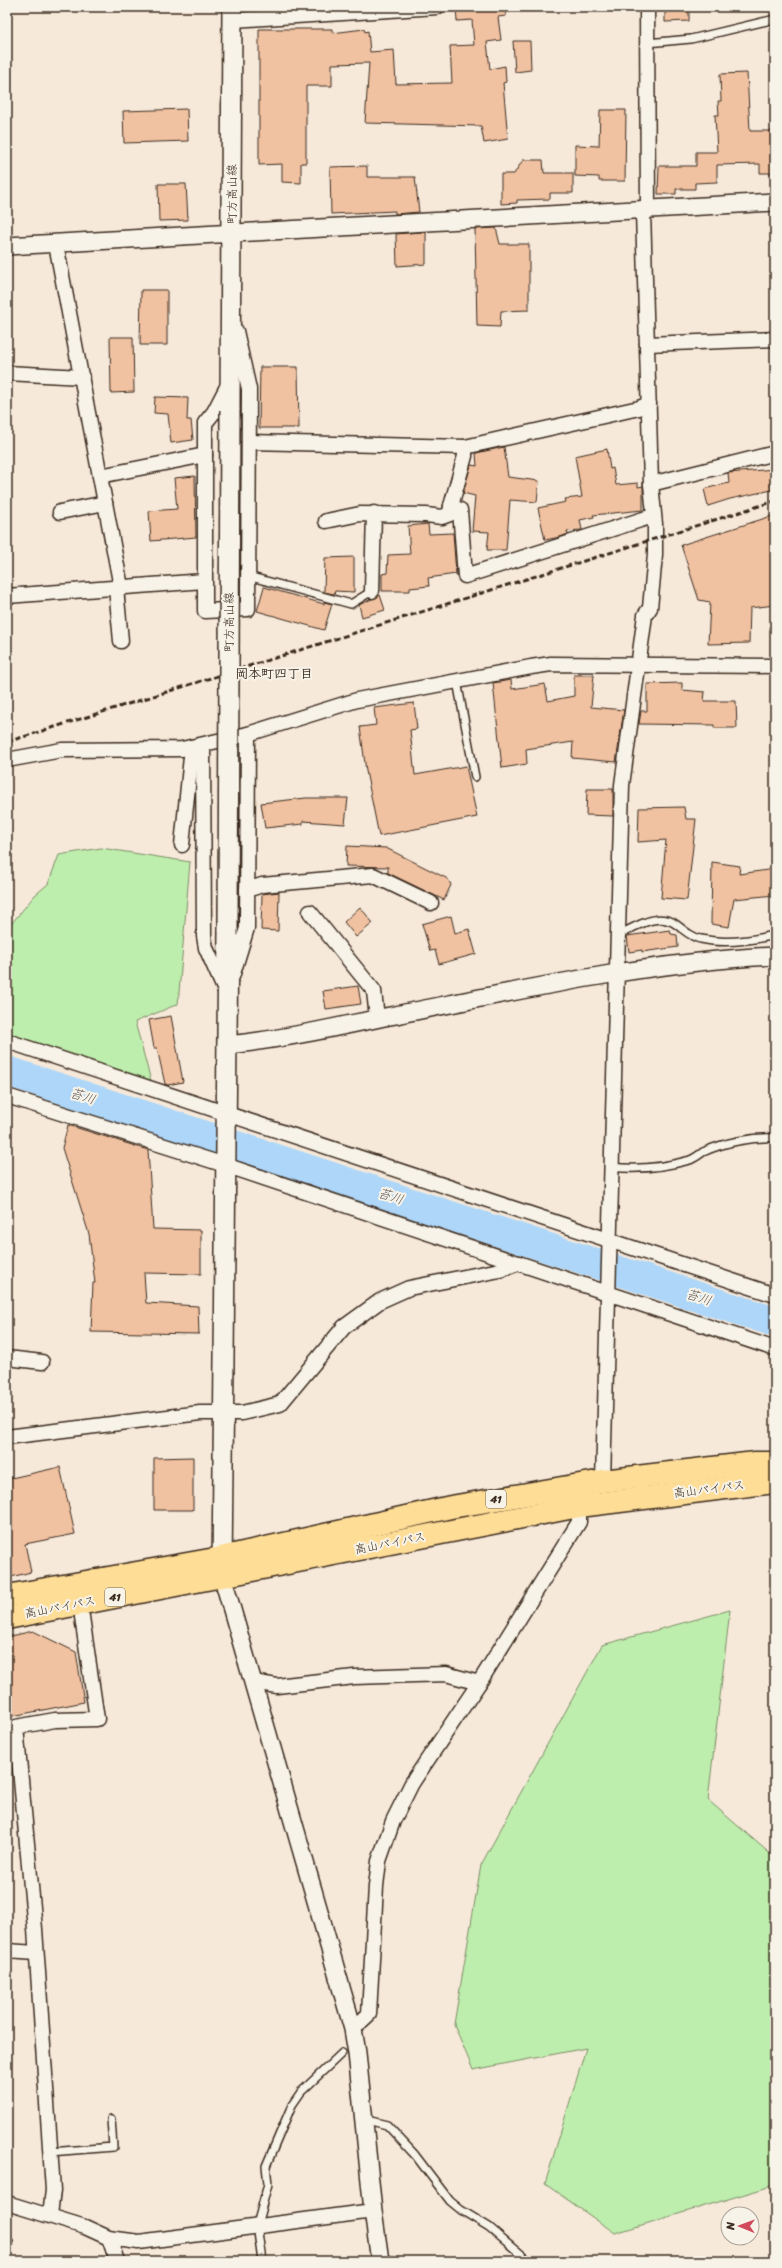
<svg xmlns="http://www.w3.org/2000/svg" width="782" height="2268" viewBox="0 0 782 2268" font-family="Sriracha,'Klee One',sans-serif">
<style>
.green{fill:#beeead;stroke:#7c8c66}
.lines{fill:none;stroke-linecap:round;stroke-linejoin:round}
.river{stroke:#add6f8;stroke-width:30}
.building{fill:#f1c2a1;stroke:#3b2a1e}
.service-casing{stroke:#3b2a1e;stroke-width:10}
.minor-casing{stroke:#3b2a1e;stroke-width:17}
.tertiary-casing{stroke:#3b2a1e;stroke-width:20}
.secondary-casing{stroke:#3b2a1e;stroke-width:22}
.trunk-casing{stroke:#3b2a1e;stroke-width:25}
.service{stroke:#f7f3e8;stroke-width:7}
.minor{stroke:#f7f3e8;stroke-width:14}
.tertiary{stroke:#f7f3e8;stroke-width:17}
.secondary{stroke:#f7f3e8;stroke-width:19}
.trunk{stroke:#fedd96;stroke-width:22}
.rail{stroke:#3b2a1e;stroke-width:3;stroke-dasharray:6 3;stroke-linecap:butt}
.secondary-bridge-casing{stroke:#3b2a1e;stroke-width:22;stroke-linecap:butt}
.secondary-bridge{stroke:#f7f3e8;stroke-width:19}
.labels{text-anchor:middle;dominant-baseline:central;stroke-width:4;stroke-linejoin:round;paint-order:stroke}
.shield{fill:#f7f3e8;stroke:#73665b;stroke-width:1}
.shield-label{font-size:11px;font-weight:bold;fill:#3b2a1e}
.street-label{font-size:12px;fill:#3b2a1e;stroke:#f7f3e8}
.neighbourhood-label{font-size:13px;font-weight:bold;fill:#3b2a1e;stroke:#f7f3e8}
.water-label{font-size:13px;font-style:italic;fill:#585554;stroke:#f7f3e8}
</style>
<rect width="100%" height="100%" fill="#f6e9da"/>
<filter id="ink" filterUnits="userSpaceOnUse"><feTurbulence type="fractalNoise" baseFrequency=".025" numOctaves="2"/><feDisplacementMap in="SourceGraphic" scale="8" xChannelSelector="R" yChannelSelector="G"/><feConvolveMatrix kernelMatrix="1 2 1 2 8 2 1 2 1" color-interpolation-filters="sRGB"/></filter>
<g filter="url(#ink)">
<g class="green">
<polygon points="101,848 190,862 178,1004 135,1022 151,1081 7,1034 7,929 35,895 48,884 59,855"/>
<polygon points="730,1610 708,1800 775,1858 775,2185 615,2233 545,2184 586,2048 473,2070 454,2024 481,1865 602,1645"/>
</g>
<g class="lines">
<polyline class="river" points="7,1071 775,1322"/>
</g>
<g class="building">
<polygon points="471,7 505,7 506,16 498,17 501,40 487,42 490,69 505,66 506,82 503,83 508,139 484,143 481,126 365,123 369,63 332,64 332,86 306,86 306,163 301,163 301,183 282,182 282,164 259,165 259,29 332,29 332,33 364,29 365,32 368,31 370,52 394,50 396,84 452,83 450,46 474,45 472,20 457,21 456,8"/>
<polygon points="665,7 689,7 689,21 665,22"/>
<polygon points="513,41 530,41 531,70 515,72"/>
<polygon points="747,73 750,131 775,131 775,173 760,173 760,164 717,165 717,182 695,183 695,189 676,189 676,194 658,194 659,166 696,166 696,152 717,152 715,115 719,115 718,101 721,101 720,74"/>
<polygon points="187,109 188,141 124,143 123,111"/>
<polygon points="600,110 626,110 625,181 599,181 599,177 575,176 575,145 599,146"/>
<polygon points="523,160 543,160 544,173 573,173 573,193 550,193 550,199 517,200 517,203 501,204 501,174 514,174"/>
<polygon points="367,166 367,177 415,177 419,212 395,214 395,211 331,214 330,167"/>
<polygon points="158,184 186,184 188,220 159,221"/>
<polygon points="496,228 500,244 529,244 529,310 501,311 500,327 477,326 475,229"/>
<polygon points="421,232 426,232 426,264 397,266 396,234"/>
<polygon points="141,290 167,290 167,345 140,345"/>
<polygon points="110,337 133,337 134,392 111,393"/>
<polygon points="260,367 298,367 299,428 259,428"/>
<polygon points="155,397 188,398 187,420 191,420 193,440 171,443 168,414 154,413"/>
<polygon points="504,447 508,477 539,481 537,502 510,500 506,550 487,550 489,532 472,531 475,496 463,493 471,465 477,466 476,453"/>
<polygon points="607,449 610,469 613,468 616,485 638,483 638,487 643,486 643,510 593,515 594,517 580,520 582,530 567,531 568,534 560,537 545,540 538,508 566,502 565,499 582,497 575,456"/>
<polygon points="775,469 775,483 771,484 772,490 730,499 708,506 704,489 729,483 728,473"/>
<polygon points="195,476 196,537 151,541 149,511 177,509 174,478"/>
<polygon points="775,515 775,605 750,608 749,643 708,644 710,602 699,600 681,545"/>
<polygon points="428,524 429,534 453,533 456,574 428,578 429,586 410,588 410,591 382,591 382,574 387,573 388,555 410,554 408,526"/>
<polygon points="354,557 354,592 335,591 334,594 324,592 325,558"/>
<polygon points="264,587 324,604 324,602 332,604 324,630 257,611"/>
<polygon points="380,595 385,610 362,617 359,605"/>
<polygon points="574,675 594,675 591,707 624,710 616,762 572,758 573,742 526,749 527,764 502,768 493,683 511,680 512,689 545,684 548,701 574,696"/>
<polygon points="682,683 682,690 705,692 704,701 736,701 737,728 714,728 714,725 639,724 641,711 647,711 647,684"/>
<polygon points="414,703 417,729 410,730 415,775 466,766 477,817 379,836 366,771 360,727 376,725 374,708"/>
<polygon points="587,789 613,789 613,816 586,815"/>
<polygon points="306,798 348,798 345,824 303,821 303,824 265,828 261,803"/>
<polygon points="684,807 686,819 696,819 687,900 661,898 666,840 638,842 639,808"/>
<polygon points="347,846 386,848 448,879 451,885 444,900 388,873 388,867 346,866"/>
<polygon points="712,862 740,866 739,874 775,869 775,895 734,899 729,927 711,924"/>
<polygon points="279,892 278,931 261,930 262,894"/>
<polygon points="360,907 373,923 356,937 344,922"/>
<polygon points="451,916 455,933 469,929 476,954 439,964 435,950 430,951 422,924"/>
<polygon points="670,930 671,934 677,935 678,947 642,952 642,950 629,952 627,936"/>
<polygon points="358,986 361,1004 326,1009 323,991"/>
<polygon points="171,1016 183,1082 168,1085 165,1084 157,1048 154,1048 149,1020"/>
<polygon points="68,1125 148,1150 153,1229 201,1230 201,1274 144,1273 146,1303 198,1306 199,1334 91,1332 93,1283 95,1283 89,1234 62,1148"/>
<polygon points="193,1457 193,1510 154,1510 154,1458"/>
<polygon points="60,1467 75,1534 25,1544 31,1572 7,1578 7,1479"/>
<polygon points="33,1631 76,1652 84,1702 7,1717 7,1637"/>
</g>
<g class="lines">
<defs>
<g id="service">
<polyline points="647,43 691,39 775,19"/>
<polyline points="248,576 351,604 372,591"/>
<polyline points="457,681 475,777"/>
<path d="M620 934C637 926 659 911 677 925 684 930 692 938 701 939 723 944 753 940 775 935"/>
<path d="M611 1167C637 1170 665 1167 690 1160 695 1158 699 1155 703 1152 725 1142 752 1137 775 1138"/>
<polyline points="363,2119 387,2125 415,2155 450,2201 461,2210 489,2227 529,2261"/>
<polyline points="50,2152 113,2147 111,2119"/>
<polyline points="7,2239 9,2242"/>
<polyline points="380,2259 396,2261"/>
<polyline points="262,2261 257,2225 268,2184 266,2166 292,2105 301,2092 342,2053"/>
</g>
<g id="minor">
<polyline points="647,7 648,211"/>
<polyline points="232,20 437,7"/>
<polyline points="56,244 121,587"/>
<polyline points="647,344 775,339"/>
<polyline points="7,373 82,377"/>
<polyline points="229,383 214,412 205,423 205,611 248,609 249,389 236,331"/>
<polyline points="249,442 465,447 639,408 649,404"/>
<polyline points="465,447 465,456 451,506 460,510 465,576 653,516"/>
<polyline points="100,476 205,455"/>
<polyline points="651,484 775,453"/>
<polyline points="60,512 105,503"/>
<polyline points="326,521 360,514 426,515 442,517 450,514 451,506"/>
<polyline points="116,588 121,641"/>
<polyline points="372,591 374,513"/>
<polyline points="7,596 204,581"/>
<polyline points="203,745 204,936 206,948 226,993"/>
<polyline points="7,760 62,750 182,749 248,734 357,700 531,667 551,664 775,666"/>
<polyline points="182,845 192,747"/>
<polyline points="247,890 262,885 373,875 431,903"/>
<polyline points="310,912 374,991 377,1018"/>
<polyline points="232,977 247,928 248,734"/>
<polyline points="7,1041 775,1295"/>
<polyline points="7,1096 225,1165 775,1349"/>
<polyline points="7,1358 42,1362"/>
<polyline points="7,1437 200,1413 242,1413 280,1404 344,1327 380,1301 409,1288 500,1270 518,1263"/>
<polyline points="603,1481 622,785 645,615 650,608 655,555 655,524 651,484 643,211"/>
<polyline points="253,1682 277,1686 354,1677 446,1674 479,1683"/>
<polyline points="7,1951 36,1953"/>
<polyline points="353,2029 369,2014 376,1886 379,1861 393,1821 412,1783 479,1683 579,1522 579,1506"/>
<polyline points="7,2203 85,2227 109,2238 139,2242 373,2211"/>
<polyline points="50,2215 53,2190 35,1929 16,1727 55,1720 97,1719 82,1617"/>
<polyline points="109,2238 117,2261"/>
</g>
<g id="tertiary">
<polyline points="7,246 775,202"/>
<path d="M226 1045C281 1040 335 1027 390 1016 517 991 646 962 775 956"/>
<polyline points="222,1575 353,2029 357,2053 373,2211 380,2261"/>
</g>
<g id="secondary">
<polyline points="230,410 232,7"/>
<polyline points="222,1572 228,929"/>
</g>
<g id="trunk">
<polyline points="7,1596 221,1558 451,1507 603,1481 755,1463 775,1463"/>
<polyline points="7,1618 579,1506 775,1482"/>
</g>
</defs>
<use href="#service" class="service-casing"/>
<use href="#minor" class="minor-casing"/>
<use href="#tertiary" class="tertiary-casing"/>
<use href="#secondary" class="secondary-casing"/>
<use href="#trunk" class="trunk-casing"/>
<use href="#service" class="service"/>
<use href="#minor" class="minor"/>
<use href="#tertiary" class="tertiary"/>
<use href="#secondary" class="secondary"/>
<use href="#trunk" class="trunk"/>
<polyline class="rail" points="7,742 775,501"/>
<defs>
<polyline id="secondary-bridge" points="228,929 230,410"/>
</defs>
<use href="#secondary-bridge" class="secondary-bridge-casing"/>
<use href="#secondary-bridge" class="secondary-bridge"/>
</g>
</g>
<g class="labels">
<g class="shield">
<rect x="486" y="1490" width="20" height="18" rx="3"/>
<rect x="105" y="1588" width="20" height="18" rx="3"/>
</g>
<g class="shield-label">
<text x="496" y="1499">41</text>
<text x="115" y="1597">41</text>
</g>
<g class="street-label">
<text transform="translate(232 194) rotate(-90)">町方高山線</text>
<text transform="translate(229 622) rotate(-90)">町方高山線</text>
<text transform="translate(709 1489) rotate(-7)">高山バイパス</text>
<text transform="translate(390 1543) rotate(-11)">高山バイパス</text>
<text transform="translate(60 1607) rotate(-11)">高山バイパス</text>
</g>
<g class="neighbourhood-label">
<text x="274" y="673">岡本町四丁目</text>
</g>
<g class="water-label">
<text transform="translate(83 1096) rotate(18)">苔川</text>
<text transform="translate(391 1196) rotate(18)">苔川</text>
<text transform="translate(699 1297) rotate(18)">苔川</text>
</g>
</g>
<rect width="782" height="2268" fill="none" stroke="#f7f3e8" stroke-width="24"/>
<rect x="12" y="12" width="758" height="2244" fill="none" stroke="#3b2a1e" stroke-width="1.5" filter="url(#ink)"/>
<g transform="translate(740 2226) rotate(271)"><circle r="19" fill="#f7f3e8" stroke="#aca397"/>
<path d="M0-3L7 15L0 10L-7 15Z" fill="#d1495b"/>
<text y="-6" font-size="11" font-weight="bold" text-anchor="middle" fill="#3b2a1e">N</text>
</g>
</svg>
